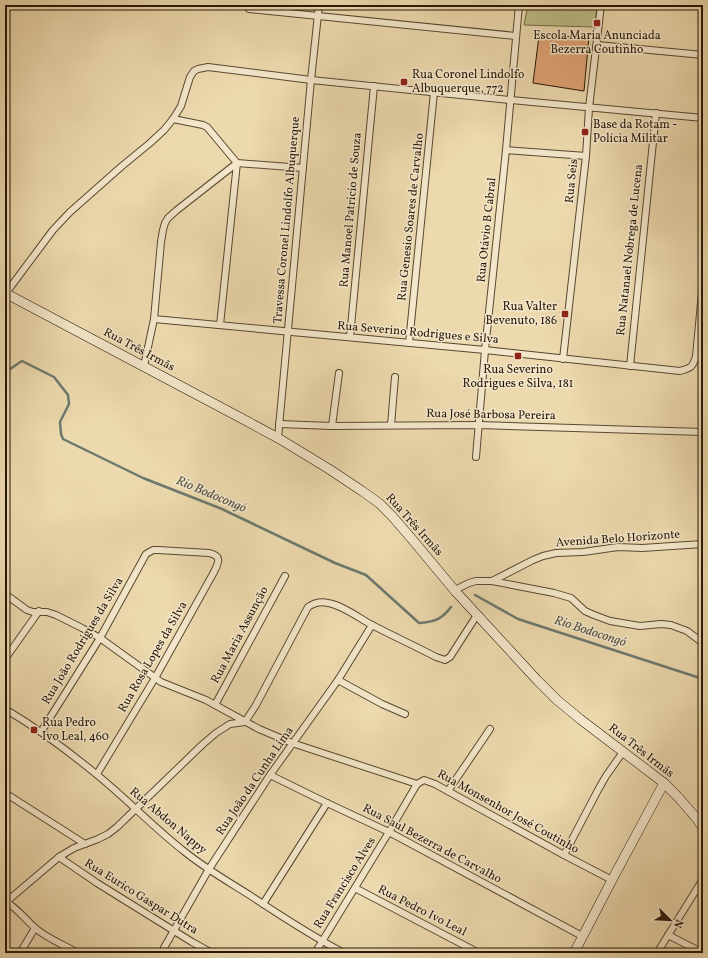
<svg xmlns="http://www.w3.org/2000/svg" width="708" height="958" viewBox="0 0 708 958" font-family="Vollkorn,serif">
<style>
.green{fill:#bdbe86;stroke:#716a47}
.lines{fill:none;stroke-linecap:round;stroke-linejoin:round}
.stream{stroke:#6c786f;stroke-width:2.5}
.building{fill:#e0a375;stroke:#251708}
.street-casing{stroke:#574831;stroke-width:8}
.secondary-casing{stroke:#251708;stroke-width:10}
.street{stroke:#f3e6ca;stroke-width:6}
.secondary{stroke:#f3e6ca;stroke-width:9}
.poi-dot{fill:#8f2418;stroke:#f3e6ca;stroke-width:1.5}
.labels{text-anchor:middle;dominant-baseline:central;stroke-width:3;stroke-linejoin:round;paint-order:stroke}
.poi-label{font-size:12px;fill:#251708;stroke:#f3e6ca;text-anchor:start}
.street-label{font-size:12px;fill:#251708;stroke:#f3e6ca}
.water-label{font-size:13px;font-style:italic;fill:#4f4f44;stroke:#f3e6ca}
</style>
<rect width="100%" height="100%" fill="#ecd9ad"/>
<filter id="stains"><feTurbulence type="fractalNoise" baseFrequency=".005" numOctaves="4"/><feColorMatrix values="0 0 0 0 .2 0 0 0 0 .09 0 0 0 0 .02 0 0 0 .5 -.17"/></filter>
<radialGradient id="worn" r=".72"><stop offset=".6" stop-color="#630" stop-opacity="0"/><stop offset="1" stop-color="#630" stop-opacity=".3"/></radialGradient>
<polygon class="green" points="528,5 597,5 595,27 524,25"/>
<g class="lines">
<g class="stream">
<path d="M5 371C11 370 16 364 22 361L54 377 68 395 69 404 60 422 61 434 63 439 143 478 222 509 335 563 366 575 419 623C435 622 442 619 451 607"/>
<polyline points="475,595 518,619 703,679"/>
</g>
</g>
<polygon class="building" points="539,36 589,37 584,91 533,83"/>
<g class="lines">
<defs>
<g id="street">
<polyline points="249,9 516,36"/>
<polyline points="597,45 703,55"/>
<polyline points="173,119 203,125 207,127 237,163 220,325"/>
<polyline points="506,150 586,156"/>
<polyline points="6,293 53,230 70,212 122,166 150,143 164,130 173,119 181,106 190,77 194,71 198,69 208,67 311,80 511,100 703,118"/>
<path d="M154 319 485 350 680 371C691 368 693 367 696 356L703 282"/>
<polyline points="350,337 374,86"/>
<polyline points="409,343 434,92"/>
<polyline points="563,359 586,156 589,108 601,5"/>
<polyline points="144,366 154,319 161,242 163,230 165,223 168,218 177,210 237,163 303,168"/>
<polyline points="630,366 656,113"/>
<polyline points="279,424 332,426 479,425 703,432"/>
<polyline points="391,425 395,377"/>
<polyline points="332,426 339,373"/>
<polyline points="278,438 311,80 319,5"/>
<polyline points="476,457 485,350 506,150 519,5"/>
<polyline points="492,581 533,560 543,556 556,553 583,552 618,547 642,548 703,544"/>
<polyline points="455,590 469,583 476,581 492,581 554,593 571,598 585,611 594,615 610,621 640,626 661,624 671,625 687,631 703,643"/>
<polyline points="5,594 27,610 33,612 47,612 56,615 82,628 100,638 161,682 206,700 259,729 292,743 417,784 424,780 435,784 564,855 612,880"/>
<polyline points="5,659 39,611"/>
<polyline points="338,680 382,704 405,714"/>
<polyline points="215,705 285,576"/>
<path d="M5 709C37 728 67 750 96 774 127 799 154 828 185 852 206 869 229 882 251 896 281 916 312 936 344 953"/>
<path d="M41 732 100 638 146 554 153 550H158L209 553C222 556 219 562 214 572L155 678 97 774"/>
<polyline points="270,775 327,803 389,832 582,936"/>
<polyline points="448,791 490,729"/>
<polyline points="5,793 85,844"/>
<polyline points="564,855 598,790 606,776 623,752"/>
<polyline points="59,857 97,883 192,942 212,953"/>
<polyline points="355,888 479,953"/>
<path d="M5 901C17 908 25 919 35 928 48 939 64 945 78 953"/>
<path d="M6 902 59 857 74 848 98 839 108 834 117 827 202 745 216 733 230 724 245 722 256 705 308 607C314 603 320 601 328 603 342 605 359 618 372 625 393 636 415 646 436 657L445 660 450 657 477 615"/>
<polyline points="263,904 327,803"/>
<polyline points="668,935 703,953"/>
<polyline points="20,953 35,928"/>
<polyline points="161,953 209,869 270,775 338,680 372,625"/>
<polyline points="315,953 389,832 417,784"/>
<polyline points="657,953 703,879"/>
</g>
<g id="secondary">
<polyline points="5,293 241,418 278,438 329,469 362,491 379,503 392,516 411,538 456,592 537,680 557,700 580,719 664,783 678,797 697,819 703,828"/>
<polyline points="574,953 612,880 664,783"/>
</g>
</defs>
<use href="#street" class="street-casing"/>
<use href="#secondary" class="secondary-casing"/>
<use href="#street" class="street"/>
<use href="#secondary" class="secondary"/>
</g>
<g class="poi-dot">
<rect x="593" y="19" width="8" height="8" rx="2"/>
<rect x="400" y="78" width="8" height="8" rx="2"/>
<rect x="581" y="128" width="8" height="8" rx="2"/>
<rect x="561" y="310" width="8" height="8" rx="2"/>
<rect x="514" y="352" width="8" height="8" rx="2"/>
<rect x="30" y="726" width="8" height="8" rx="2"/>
</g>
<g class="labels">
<g class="poi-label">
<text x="597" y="36" text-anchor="middle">Escola Maria Anunciada<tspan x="597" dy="14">Bezerra Coutinho</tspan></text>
<text x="412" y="75">Rua Coronel Lindolfo<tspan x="412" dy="14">Albuquerque, 772</tspan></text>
<text x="593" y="125">Base da Rotam -<tspan x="593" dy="14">Polícia Militar</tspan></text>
<text x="557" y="307" text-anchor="end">Rua Valter<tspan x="557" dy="14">Bevenuto, 186</tspan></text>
<text x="518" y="370" text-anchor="middle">Rua Severino<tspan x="518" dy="14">Rodrigues e Silva, 181</tspan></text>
<text x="42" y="723">Rua Pedro<tspan x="42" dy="14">Ivo Leal, 460</tspan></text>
</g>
<g class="street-label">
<text transform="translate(572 181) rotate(-84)">Rua Seis</text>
<text transform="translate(351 210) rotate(-85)">Rua Manoel Patricio de Souza</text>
<text transform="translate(411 217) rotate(-84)">Rua Genesio Soares de Carvalho</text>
<text transform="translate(287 220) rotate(-85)">Travessa Coronel Lindolfo Albuquerque</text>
<text transform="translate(487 230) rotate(-84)">Rua Otávio B Cabral</text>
<text transform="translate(630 250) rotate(-84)">Rua Natanael Nobrega de Lucena</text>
<text transform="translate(418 333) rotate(5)">Rua Severino Rodrigues e Silva</text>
<text transform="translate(139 350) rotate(28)">Rua Três Irmãs</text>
<text transform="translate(491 415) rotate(1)">Rua José Barbosa Pereira</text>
<text transform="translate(414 525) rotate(48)">Rua Três Irmãs</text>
<text transform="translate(618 539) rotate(-4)">Avenida Belo Horizonte</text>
<text transform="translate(240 635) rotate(-62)">Rua Maria Assunção</text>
<text transform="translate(83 641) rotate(-59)">Rua João Rodrigues da Silva</text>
<text transform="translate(153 657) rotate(-60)">Rua Rosa Lopes da Silva</text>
<text transform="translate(641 751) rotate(38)">Rua Três Irmãs</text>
<text transform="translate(255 781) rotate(-56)">Rua João da Cunha Lima</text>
<text transform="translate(508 812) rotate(29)">Rua Monsenhor José Coutinho</text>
<text transform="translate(168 821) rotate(40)">Rua Abdon Nappy</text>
<text transform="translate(432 844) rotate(28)">Rua Saul Bezerra de Carvalho</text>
<text transform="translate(345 883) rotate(-58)">Rua Francisco Alves</text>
<text transform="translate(141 897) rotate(32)">Rua Eurico Gaspar Dutra</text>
<text transform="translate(422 911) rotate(27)">Rua Pedro Ivo Leal</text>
</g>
<g class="water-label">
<text transform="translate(211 495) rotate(23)">Rio Bodocongó</text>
<text transform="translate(590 632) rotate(18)">Rio Bodocongó</text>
</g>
</g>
<rect width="708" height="958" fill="none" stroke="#ecd9ad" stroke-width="20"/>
<rect x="6" y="6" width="696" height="946" fill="none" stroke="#251708" stroke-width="2"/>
<rect x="10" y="10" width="688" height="938" fill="none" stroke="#251708"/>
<g transform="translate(670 920) rotate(114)" stroke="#f3e6ca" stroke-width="3" paint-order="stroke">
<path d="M0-3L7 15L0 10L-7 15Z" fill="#251708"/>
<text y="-6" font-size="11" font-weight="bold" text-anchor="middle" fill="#251708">N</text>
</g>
<rect width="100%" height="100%" filter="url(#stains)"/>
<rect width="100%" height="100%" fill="url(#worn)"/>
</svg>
